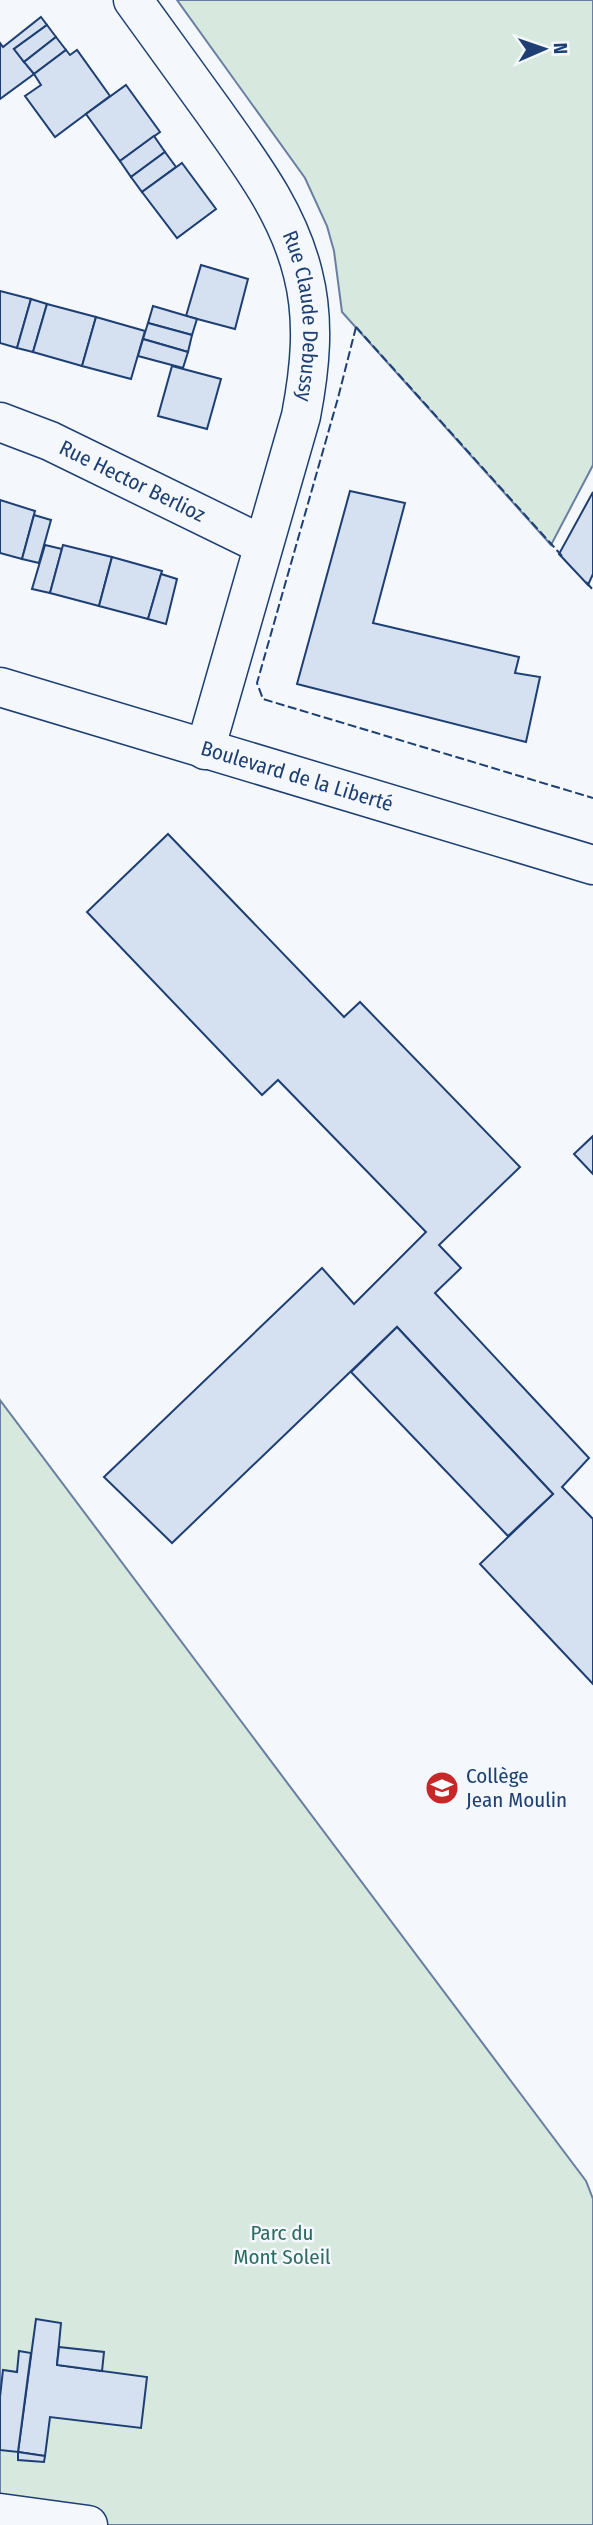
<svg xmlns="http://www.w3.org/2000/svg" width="593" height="2525" viewBox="0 0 593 2525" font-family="'Fira Sans Condensed',sans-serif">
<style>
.green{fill:#d7e8df;stroke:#687fa3;stroke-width:2}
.building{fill:#d5e0f0;stroke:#1d3f73;stroke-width:2}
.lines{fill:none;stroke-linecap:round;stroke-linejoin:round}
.minor-casing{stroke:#1d3f73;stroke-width:41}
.major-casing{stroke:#1d3f73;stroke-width:41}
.minor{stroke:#f4f7fb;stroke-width:38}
.major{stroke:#f4f7fb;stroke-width:38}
.fence{stroke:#1d3f73;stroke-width:2;stroke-dasharray:9 3.5;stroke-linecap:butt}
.labels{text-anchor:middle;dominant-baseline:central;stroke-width:5;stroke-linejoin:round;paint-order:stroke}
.street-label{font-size:21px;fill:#1d3f73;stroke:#f4f7fb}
.poi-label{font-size:21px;fill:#1d3f73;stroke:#f4f7fb;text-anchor:start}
.park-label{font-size:21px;fill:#2c6c60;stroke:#f4f7fb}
</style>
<rect width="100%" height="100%" fill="#f4f7fb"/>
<g class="green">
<polygon points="177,0 593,0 593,465 551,545 342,312 334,251 327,226 305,178"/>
<polygon points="0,1400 586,2181 593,2199 593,2525 0,2525"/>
</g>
<g class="building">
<polygon points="41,17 47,25 14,49 34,74 0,99 0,43 3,47"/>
<polygon points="47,25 56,37 24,62 14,49"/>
<polygon points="56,37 66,50 34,74 24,62"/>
<polygon points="66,50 70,55 77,50 110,96 55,137 25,96 41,85 34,74"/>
<polygon points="126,85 160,132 120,161 86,114"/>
<polygon points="154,136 165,152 131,177 120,161"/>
<polygon points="165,152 176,167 142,192 131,177"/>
<polygon points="182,163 216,209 177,238 142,192"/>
<polygon points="201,265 248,279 235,329 186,316"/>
<polygon points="0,291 31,299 17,348 0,343"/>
<polygon points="31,299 47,304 33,352 17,348"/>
<polygon points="47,304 96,317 82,366 33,352"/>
<polygon points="153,306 197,319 192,335 148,323"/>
<polygon points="96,317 145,331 131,379 82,366"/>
<polygon points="148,323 192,335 188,352 143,339"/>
<polygon points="143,339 188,352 183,368 138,356"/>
<polygon points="172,366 221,379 207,429 158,416"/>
<polygon points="350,491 405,503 373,623 519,657 515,673 540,677 526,742 297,684"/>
<polygon points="593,492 593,574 588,585 559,554"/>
<polygon points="0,500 35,511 22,559 0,553"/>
<polygon points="34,515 51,520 39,563 22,559"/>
<polygon points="45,545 62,549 50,593 32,589"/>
<polygon points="63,545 112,557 99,606 50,593"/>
<polygon points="112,557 162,571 148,619 99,606"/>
<polygon points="161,574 177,579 166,624 148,619"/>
<polygon points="168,834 344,1017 360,1002 520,1167 439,1245 461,1268 435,1293 589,1458 562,1487 593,1519 593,1684 480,1564 553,1494 397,1327 172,1543 104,1477 322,1268 354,1304 426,1232 278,1080 262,1095 87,912"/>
<polygon points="593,1136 593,1174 574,1154"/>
<polygon points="397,1327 553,1494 508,1536 351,1372"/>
<polygon points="36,2319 61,2323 57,2365 147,2377 141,2428 50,2417 45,2456 18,2452"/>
<polygon points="59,2347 104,2352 102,2371 57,2365"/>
<polygon points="19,2351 31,2353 18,2452 0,2450 0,2397 3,2370 17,2372"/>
<polygon points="18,2452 45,2456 44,2462 18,2460"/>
</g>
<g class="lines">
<defs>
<g id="minor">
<path id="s1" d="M133 0C160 37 187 75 214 112 250 163 288 212 303 274 315 321 310 369 301 416L205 750"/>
<path id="s2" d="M0 422 50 441 263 545"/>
<polyline points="0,2513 88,2525"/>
</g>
<g id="major">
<path id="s3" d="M0 687 593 865"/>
</g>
</defs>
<use href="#minor" class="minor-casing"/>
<use href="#major" class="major-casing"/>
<use href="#minor" class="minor"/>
<use href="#major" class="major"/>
<g class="fence">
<polyline points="356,327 338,398 257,683 263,699 593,798"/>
<polyline points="356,327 562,556"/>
<polyline points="586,582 593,590"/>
</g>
</g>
<defs>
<symbol id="school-disc" viewBox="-11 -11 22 22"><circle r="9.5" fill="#c62828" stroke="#f4f7fb"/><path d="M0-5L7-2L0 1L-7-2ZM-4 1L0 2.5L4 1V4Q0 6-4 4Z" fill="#fff"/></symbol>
</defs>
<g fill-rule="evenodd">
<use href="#school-disc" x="423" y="1769" width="38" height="38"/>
</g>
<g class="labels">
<g class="street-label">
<text stroke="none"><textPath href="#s1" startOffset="366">Rue Claude Debussy</textPath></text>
<text stroke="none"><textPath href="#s2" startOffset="145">Rue Hector Berlioz</textPath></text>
<text stroke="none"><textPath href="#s3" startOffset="310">Boulevard de la Liberté</textPath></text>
</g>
<g class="poi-label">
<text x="466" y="1776">Collège<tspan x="466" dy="24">Jean Moulin</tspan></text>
</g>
<g class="park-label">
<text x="282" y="2233">Parc du<tspan x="282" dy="24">Mont Soleil</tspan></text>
</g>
</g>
<g transform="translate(544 49) rotate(88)" stroke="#f4f7fb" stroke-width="5" paint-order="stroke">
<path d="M0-5L12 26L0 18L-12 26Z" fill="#1d3f73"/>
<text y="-10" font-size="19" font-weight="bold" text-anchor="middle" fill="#1d3f73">N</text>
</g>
</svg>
